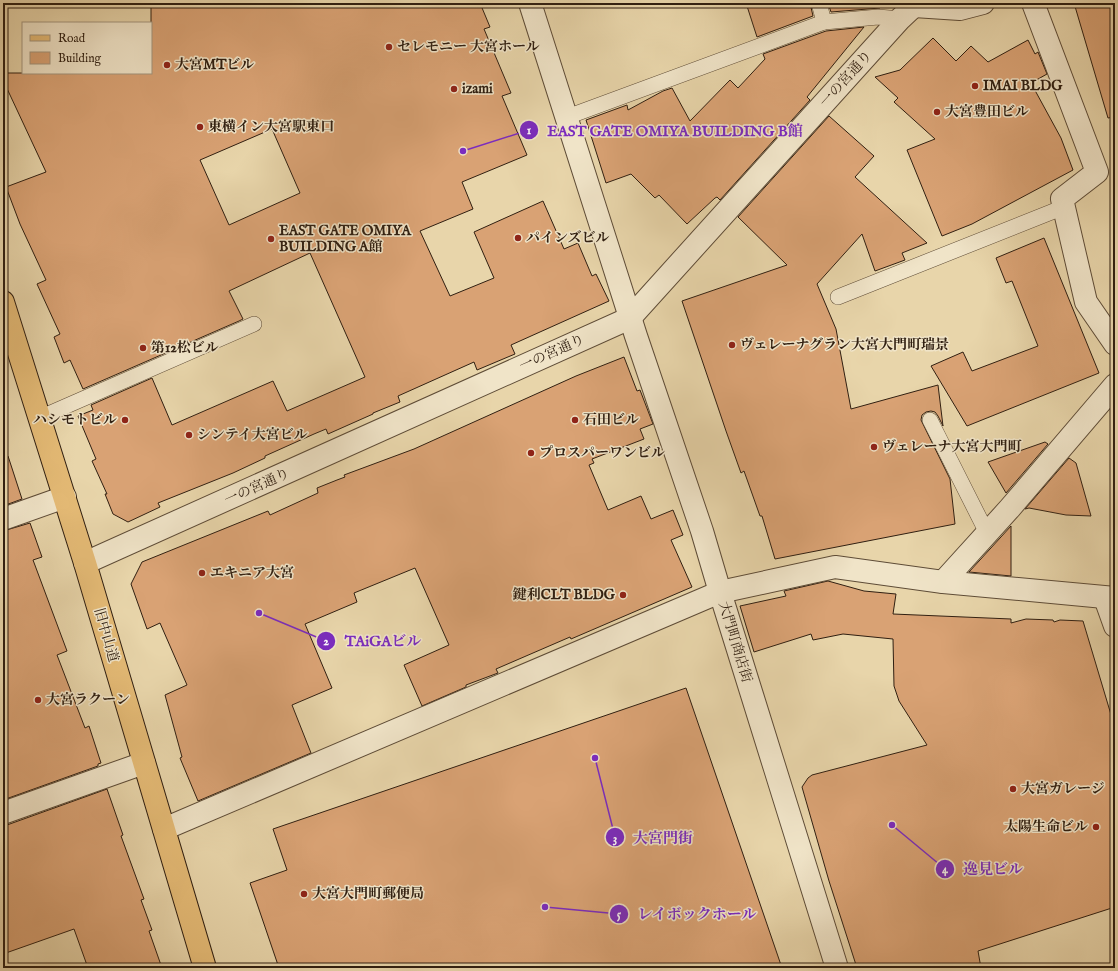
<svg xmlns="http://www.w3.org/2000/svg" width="1118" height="971" viewBox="0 0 1118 971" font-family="'IM FELL English','Noto Serif JP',serif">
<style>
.building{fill:#d9a274;stroke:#301f11;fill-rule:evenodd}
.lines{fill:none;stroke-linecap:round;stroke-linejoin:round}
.lane-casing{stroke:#5e4c37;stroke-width:16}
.street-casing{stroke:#5e4c37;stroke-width:24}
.primary-casing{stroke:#301f11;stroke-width:24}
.lane{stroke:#f0e4c8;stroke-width:15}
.street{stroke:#f0e4c8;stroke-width:22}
.primary{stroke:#e4ba75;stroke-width:22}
.poi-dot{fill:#8f2418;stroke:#f0e4c8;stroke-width:1.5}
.labels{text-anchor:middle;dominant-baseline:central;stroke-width:3;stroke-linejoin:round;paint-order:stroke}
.poi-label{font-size:14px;font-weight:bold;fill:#301f11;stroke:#f0e4c8;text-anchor:start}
.street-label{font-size:14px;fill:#301f11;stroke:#f0e4c8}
.leader{fill:none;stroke:#7b2cbf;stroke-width:1.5}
.callout-dot{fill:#7b2cbf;stroke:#f0e4c8;stroke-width:1.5}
.mark-label{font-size:12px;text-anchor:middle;font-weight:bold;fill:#fff}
.callout-label{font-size:15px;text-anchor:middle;font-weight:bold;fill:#7b2cbf;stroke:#f0e4c8;stroke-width:3;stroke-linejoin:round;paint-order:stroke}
</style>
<rect width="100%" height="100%" fill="#e8d5aa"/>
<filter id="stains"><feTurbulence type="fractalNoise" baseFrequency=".005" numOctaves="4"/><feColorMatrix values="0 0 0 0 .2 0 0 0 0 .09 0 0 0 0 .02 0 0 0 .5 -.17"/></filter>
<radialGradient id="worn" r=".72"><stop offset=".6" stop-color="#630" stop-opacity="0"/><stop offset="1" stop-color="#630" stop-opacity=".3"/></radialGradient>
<g class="building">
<path d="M151 3H480L490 27 484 29 511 93 502 96 527 155 462 182 473 209 420 231 450 296 494 278 474 232 543 201 564 249 578 243 592 276 596 274 609 301 511 345 515 354 477 370 474 362 398 396 400 402 373 413V414L328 434 326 429 314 434 265 456V458L233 473 158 503 160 507 128 522 113 514 105 494H107L92 461 96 459 78 416 93 410 91 405 152 378 172 425 273 381 287 411 365 377 310 253 229 291 243 319 239 321 83 389 70 360 64 363 54 337 60 334 37 284 46 280 20 224 6 187 46 172 3 80V73H151ZM272 129 300 193 229 225 200 160Z"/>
<polygon points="746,3 810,3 813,16 757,37"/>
<polygon points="828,3 884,3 880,8 831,12"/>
<polygon points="1074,3 1115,3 1115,117 1108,118"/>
<polygon points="864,27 807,97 810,100 720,200 717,197 715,198 687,224 659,195 655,198 631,174 606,183 586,120 627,105 628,110 663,91 672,88 690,121 730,80 738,88 765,59 763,54 826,31"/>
<polygon points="933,38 956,61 971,46 988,62 1028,40 1035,54 1038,52 1047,74 1031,83 1061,138 1073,170 972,224 942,236 907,150 935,139 894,102 898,98 875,77 900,70"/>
<polygon points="829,116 874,156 855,177 927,243 902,253 905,260 875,271 862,234 817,284 836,329 851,409 938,385 943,426 938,416 935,412 931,411 926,412 922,415 921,420 950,479 955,524 775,559 762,516 760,516 744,471 741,473 726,431 682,301 787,265 738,217"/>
<polygon points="1044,238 1099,373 967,426 931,366 963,352 972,371 1038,346 1012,281 1006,283 996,258"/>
<polygon points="624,357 637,391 640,390 653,424 640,429 644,439 592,459 594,463 589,465 608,510 641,496 651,519 673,510 683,535 671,540 692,587 571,639 570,637 496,669 498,673 466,685 466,687 422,706 404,665 449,645 415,568 354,593 357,602 305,624 332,688 292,705 311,753 198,801 180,758 182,757 165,695 187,685 160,623 147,629 131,584 142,562 268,511 270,515 318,493 317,488 337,480 345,477 344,475 414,449 576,376"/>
<polygon points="1045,442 1048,444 1006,493 988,462"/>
<polygon points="8,456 22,499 3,506 3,457"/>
<polygon points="1069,458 1076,463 1091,516 1066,515 1029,508 1025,509"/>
<polygon points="30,523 42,557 33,560 67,651 57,655 85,728 89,726 101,763 98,764 98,766 3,800 3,531"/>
<polygon points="1011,526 1011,576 969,572"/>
<polygon points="828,581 864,591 896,594 893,614 1011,619 1011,623 1026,619 1053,620 1054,622 1060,620 1083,621 1115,728 1115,907 978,951 981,968 857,968 829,881 802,787 808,778 812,775 927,745 899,701 894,686 893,639 843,634 813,640 811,634 754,652 740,606 786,596 784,591"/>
<polygon points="686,688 782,968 279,968 250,883 287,870 273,829"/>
<polygon points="107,789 123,835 121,836 144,899 141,900 152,930 149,931 162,968 88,968 74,929 3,954 3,825 7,825"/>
</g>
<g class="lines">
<defs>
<g id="lane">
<polyline points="819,3 824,22"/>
<polyline points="567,117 824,22 878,17 900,19"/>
<polyline points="838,297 1064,207"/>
<polyline points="39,418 254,324"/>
<polyline points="930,420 987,533"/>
</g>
<g id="street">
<polyline points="530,3 636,336 702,531 720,592 837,968"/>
<polyline points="1033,3 1097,172 1062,199 1086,302 1115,344"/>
<polyline points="914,6 960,9 983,3"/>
<polyline points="3,519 65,497"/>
<polyline points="85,563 630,318 900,19 917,3"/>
<polyline points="943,582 1010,508 1115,385"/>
<polyline points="1105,598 1115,626"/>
<polyline points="3,813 144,763"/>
<polyline points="164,829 720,592 835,567 943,582 1115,598"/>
</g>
<polyline id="primary" points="3,302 85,563 205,968"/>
</defs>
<use href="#lane" class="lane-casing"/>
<use href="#street" class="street-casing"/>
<use href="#primary" class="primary-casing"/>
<use href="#lane" class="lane"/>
<use href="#street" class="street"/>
<use href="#primary" class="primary"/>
</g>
<g class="poi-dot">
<circle cx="389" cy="47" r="4"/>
<circle cx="167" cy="65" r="4"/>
<circle cx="975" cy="86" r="4"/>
<circle cx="454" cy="89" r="4"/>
<circle cx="937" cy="112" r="4"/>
<circle cx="200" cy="127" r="4"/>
<circle cx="518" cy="238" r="4"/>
<circle cx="271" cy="239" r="4"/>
<circle cx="732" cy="345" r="4"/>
<circle cx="143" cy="348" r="4"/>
<circle cx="125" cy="420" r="4"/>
<circle cx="575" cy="420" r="4"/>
<circle cx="189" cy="435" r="4"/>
<circle cx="874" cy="447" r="4"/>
<circle cx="531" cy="453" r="4"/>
<circle cx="202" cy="573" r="4"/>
<circle cx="623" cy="595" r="4"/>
<circle cx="38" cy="700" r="4"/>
<circle cx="1013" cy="789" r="4"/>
<circle cx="1096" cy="827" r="4"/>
<circle cx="304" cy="894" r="4"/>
</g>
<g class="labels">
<g class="poi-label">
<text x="397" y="47">セレモニー 大宮ホール</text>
<text x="175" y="65">大宮MTビル</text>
<text x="983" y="86">IMAI BLDG</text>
<text x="462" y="89">izami</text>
<text x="945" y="112">大宮豊田ビル</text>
<text x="208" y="127">東横イン大宮駅東口</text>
<text x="279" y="231">EAST GATE OMIYA<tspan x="279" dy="16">BUILDING A館</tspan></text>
<text x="526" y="238">パインズビル</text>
<text x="740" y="345">ヴェレーナグラン大宮大門町瑞景</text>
<text x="151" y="348">第12松ビル</text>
<text x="117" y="420" text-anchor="end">ハシモトビル</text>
<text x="583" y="420">石田ビル</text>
<text x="197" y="435">シンテイ大宮ビル</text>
<text x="882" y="447">ヴェレーナ大宮大門町</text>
<text x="539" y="453">プロスパーワンビル</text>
<text x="210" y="573">エキニア大宮</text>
<text x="615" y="595" text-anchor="end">鍵利CLT BLDG</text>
<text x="46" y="700">大宮ラクーン</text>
<text x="1021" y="789">大宮ガレージ</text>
<text x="1088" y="827" text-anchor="end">太陽生命ビル</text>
<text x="312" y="894">大宮大門町郵便局</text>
</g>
<g class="street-label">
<text transform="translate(846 79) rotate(-48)">一の宮通り</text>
<text transform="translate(552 353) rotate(-24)">一の宮通り</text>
<text transform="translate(257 487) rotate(-24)">一の宮通り</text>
<text transform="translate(106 635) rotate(74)">旧中山道</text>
<text transform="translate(735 642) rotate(73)">大門町商店街</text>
</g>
</g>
<path class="leader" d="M463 151L529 130M259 613L326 641M595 758L615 837M892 825L945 869M545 907L619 914"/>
<g class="callout-dot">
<circle cx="463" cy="151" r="4"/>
<circle cx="259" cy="613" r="4"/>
<circle cx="595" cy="758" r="4"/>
<circle cx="892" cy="825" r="4"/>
<circle cx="545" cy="907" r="4"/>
<circle cx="529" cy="130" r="10"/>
<circle cx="326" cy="641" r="10"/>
<circle cx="615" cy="837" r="10"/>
<circle cx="945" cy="869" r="10"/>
<circle cx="619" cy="914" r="10"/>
</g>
<g class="mark-label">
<text x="529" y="134">1</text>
<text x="326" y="645">2</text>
<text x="615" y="842">3</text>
<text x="945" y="873">4</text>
<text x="619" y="918">5</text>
</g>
<g class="callout-label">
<text x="675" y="136">EAST GATE OMIYA BUILDING B館</text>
<text x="383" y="646">TAiGAビル</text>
<text x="663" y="843">大宮門街</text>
<text x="993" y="874">逸見ビル</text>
<text x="697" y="919">レイボックホール</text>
</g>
<rect width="1118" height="971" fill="none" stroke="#e8d5aa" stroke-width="16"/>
<rect x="4" y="4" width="1110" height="963" fill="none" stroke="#301f11" stroke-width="2"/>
<rect x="8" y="8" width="1102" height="955" fill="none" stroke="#301f11"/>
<rect x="22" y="22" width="130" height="52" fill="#f0e4c8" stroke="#a3957f"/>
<rect x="30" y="35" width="20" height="6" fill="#e4ba75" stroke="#a3957f"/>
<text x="58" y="42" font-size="12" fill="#301f11">Road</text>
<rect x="30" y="52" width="20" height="12" fill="#d9a274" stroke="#a3957f"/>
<text x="58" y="62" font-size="12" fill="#301f11">Building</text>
<rect width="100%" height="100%" filter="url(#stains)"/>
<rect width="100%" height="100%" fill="url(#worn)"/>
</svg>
